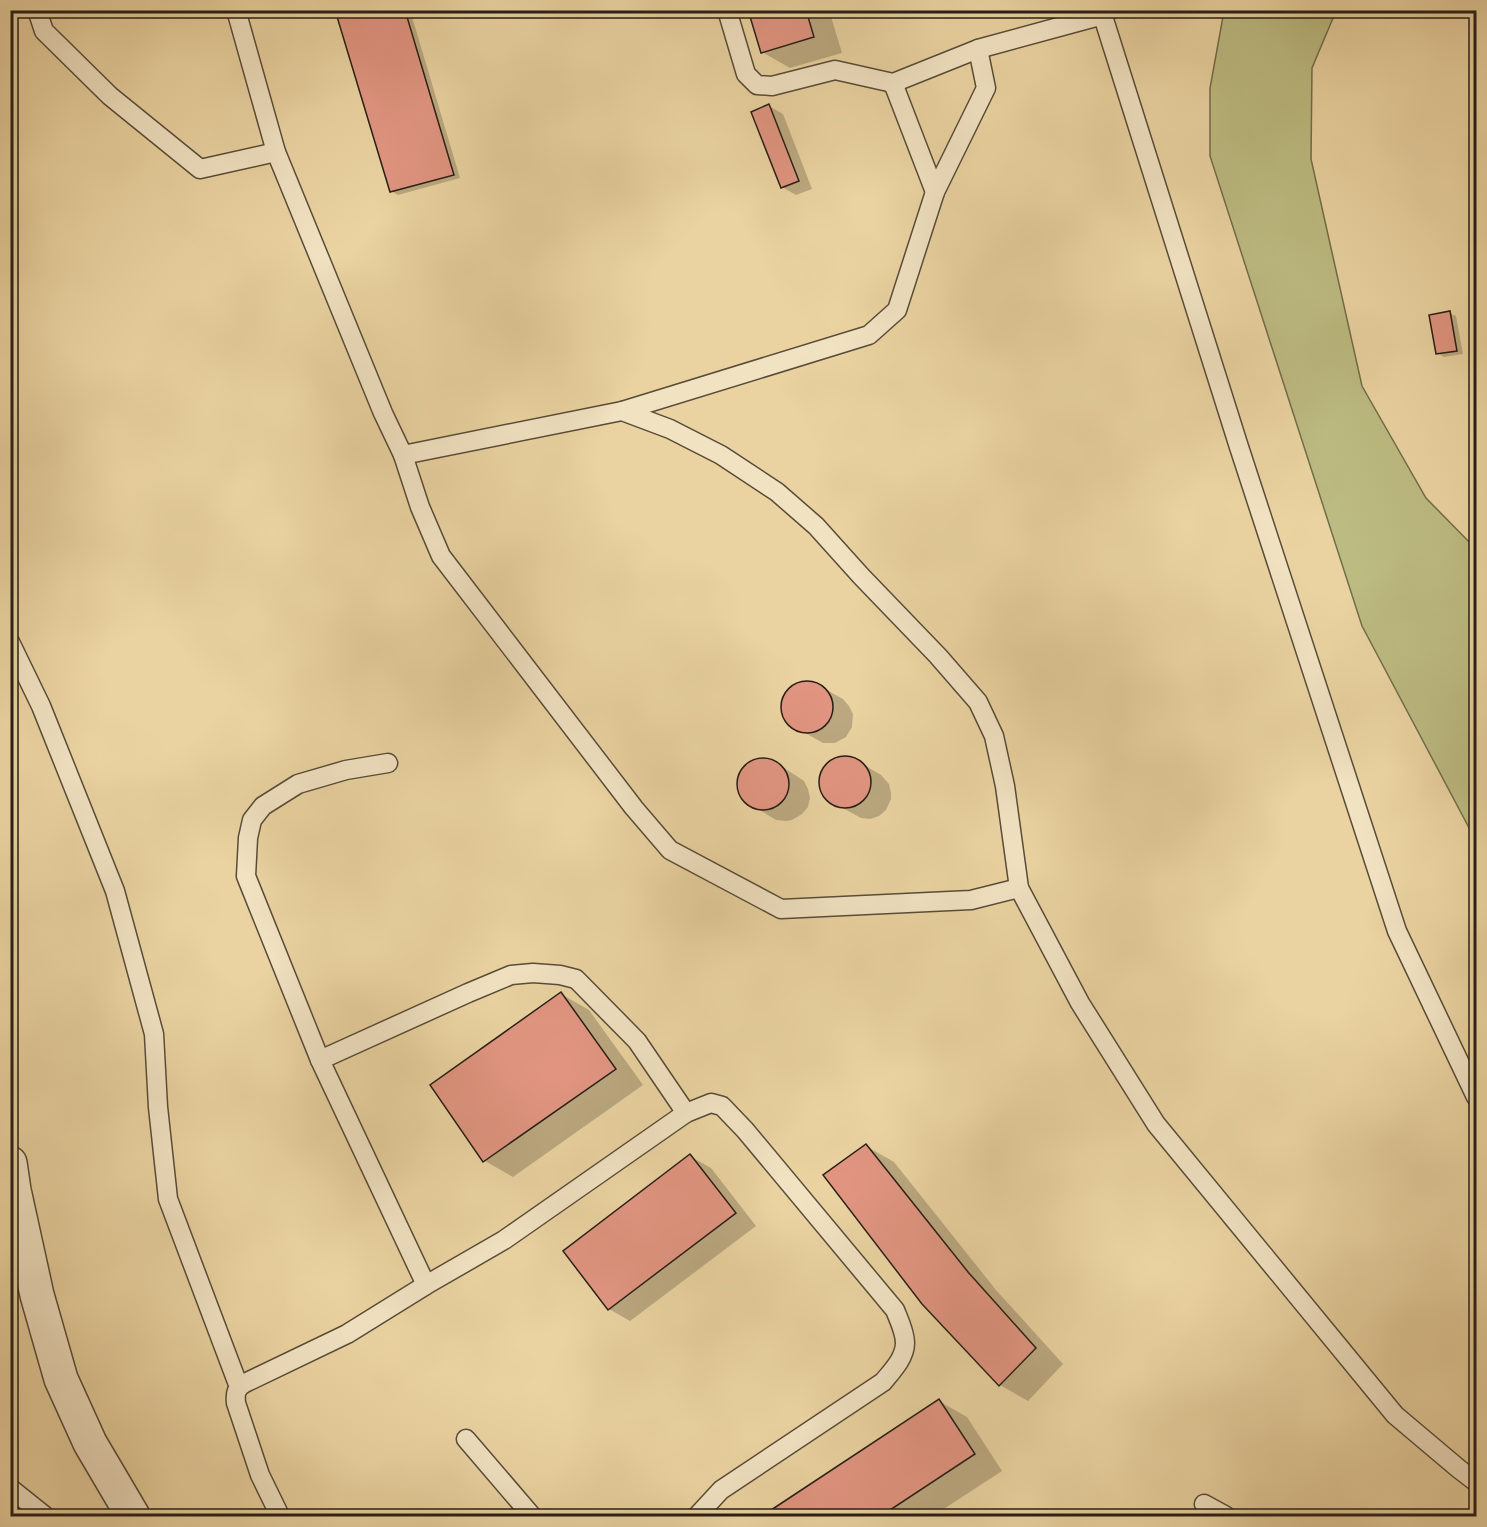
<svg xmlns="http://www.w3.org/2000/svg" width="1487" height="1527" viewBox="0 0 1487 1527" font-family="Alegreya,serif">
<style>
.green{fill:#bcbb81;stroke:#726d4c;stroke-width:1.5}
.shadow{fill:#0003}
.building{fill:#e19581;stroke:#271f16;stroke-width:1.5}
.lines{fill:none;stroke-linecap:round;stroke-linejoin:round}
.lane-casing{stroke:#584c39;stroke-width:21}
.street-casing{stroke:#584c39;stroke-width:36}
.lane{stroke:#f1e2c2;stroke-width:18}
.street{stroke:#f1e2c2;stroke-width:33}
</style>
<rect width="100%" height="100%" fill="#ead3a1"/>
<filter id="stains"><feTurbulence type="fractalNoise" baseFrequency=".00333" numOctaves="4"/><feColorMatrix values="0 0 0 0 .2 0 0 0 0 .09 0 0 0 0 .02 0 0 0 .5 -.17"/></filter>
<radialGradient id="worn" r=".72"><stop offset=".6" stop-color="#630" stop-opacity="0"/><stop offset="1" stop-color="#630" stop-opacity=".3"/></radialGradient>
<polygon class="green" points="1224,11 1336,11 1312,68 1311,159 1362,386 1426,498 1476,549 1476,841 1362,626 1210,156 1210,88"/>
<g class="shadow">
<polygon points="337,10 410,10 460,178 398,195 391,191"/>
<polygon points="750,10 829,10 842,53 790,68 762,52"/>
<polygon points="769,106 783,114 812,189 796,195 782,187"/>
<polygon points="1449,313 1456,316 1463,354 1444,357 1437,353"/>
<polygon points="801,683 810,683 821,687 843,699 849,706 853,714 852,727 846,737 835,743 823,743 793,726 788,721 783,713 783,704 785,696 791,689"/>
<polygon points="842,758 851,759 859,762 881,775 889,784 891,793 891,799 886,810 879,816 870,819 861,818 830,801 824,794 821,785 822,773 830,762"/>
<polygon points="763,760 775,762 804,781 808,789 810,798 808,807 802,814 792,820 786,821 776,820 746,802 742,796 739,784 740,776 745,768 752,763"/>
<polygon points="561,994 589,1010 643,1085 513,1177 485,1161"/>
<polygon points="866,1146 894,1162 996,1290 1063,1364 1028,1401 1000,1385"/>
<polygon points="690,1156 711,1168 756,1226 630,1321 609,1309"/>
<polygon points="939,1401 967,1417 1002,1471 933,1516 764,1516"/>
</g>
<g class="building">
<polygon points="335,10 405,10 454,175 390,192"/>
<polygon points="748,10 806,10 814,37 761,53"/>
<polygon points="769,104 799,181 781,188 751,112"/>
<polygon points="1450,311 1457,351 1436,354 1429,315"/>
<circle cx="807" cy="707" r="26"/>
<circle cx="845" cy="782" r="26"/>
<circle cx="763" cy="784" r="26"/>
<polygon points="561,992 616,1069 483,1162 430,1085"/>
<polygon points="866,1144 968,1272 1036,1348 999,1386 922,1304 823,1175"/>
<polygon points="690,1154 736,1213 608,1310 563,1251"/>
<polygon points="939,1399 975,1454 881,1516 762,1516"/>
</g>
<g class="lines">
<defs>
<g id="lane">
<polyline points="37,10 44,31 110,96 200,169 276,152"/>
<polyline points="236,10 276,152 383,413 403,455 622,411 670,429 721,455 777,492 816,526 861,576 938,656 978,702 994,736 1005,786 1019,888 1080,1003 1156,1124 1395,1415 1459,1469 1476,1482"/>
<polyline points="727,10 746,74 757,85 772,86 835,70 893,83 978,49 1103,15 1110,10"/>
<polyline points="1101,10 1239,447 1397,931 1476,1097"/>
<polyline points="893,83 935,192"/>
<polyline points="622,411 869,335 897,310 935,192 986,88 978,49"/>
<polyline points="403,455 420,507 441,556 634,808 670,850 781,909 971,900 1019,888"/>
<polyline points="10,642 41,706 115,891 154,1034 158,1107 168,1199 239,1387"/>
<polyline points="388,763 346,770 298,784 263,806 252,820 248,838 246,876 320,1060 426,1285"/>
<polyline points="320,1060 468,993 511,975 533,973 560,975 576,979 637,1041 686,1113"/>
<polyline points="466,1439 532,1516"/>
<polyline points="10,1488 45,1516"/>
<polyline points="1204,1504 1226,1516"/>
<path d="M280 1516 260 1475 236 1403C235 1393 236 1388 245 1383L347 1334 426 1285 504 1240 686 1113 711 1103 722 1106 745 1130 895 1310C899 1320 905 1332 905 1343 905 1358 892 1371 883 1382L721 1490 697 1516"/>
</g>
<polyline id="street" points="10,1163 14,1190 37,1295 61,1379 90,1443 133,1516"/>
</defs>
<use href="#lane" class="lane-casing"/>
<use href="#street" class="street-casing"/>
<use href="#lane" class="lane"/>
<use href="#street" class="street"/>
</g>
<rect width="1487" height="1527" fill="none" stroke="#ead3a1" stroke-width="36"/>
<rect x="12" y="12" width="1463" height="1503" fill="none" stroke="#271f16" stroke-width="3"/>
<rect x="18" y="18" width="1451" height="1491" fill="none" stroke="#271f16" stroke-width="1.5"/>
<rect width="100%" height="100%" filter="url(#stains)"/>
<rect width="100%" height="100%" fill="url(#worn)"/>
</svg>
